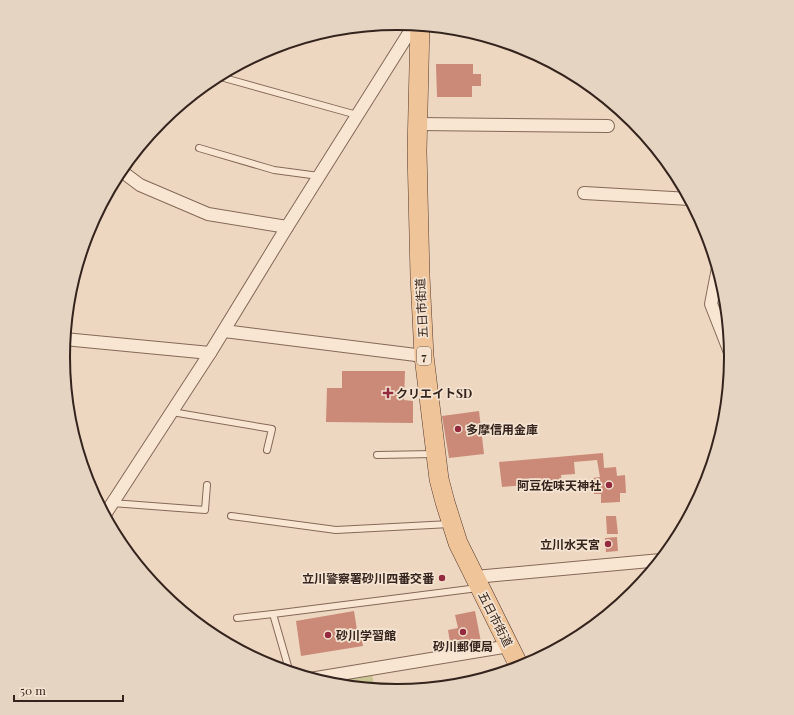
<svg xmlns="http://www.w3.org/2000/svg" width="794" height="715" viewBox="0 0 794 715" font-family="'Playfair Display','Noto Sans JP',serif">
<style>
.green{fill:#cac795}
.building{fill:#ca8a77}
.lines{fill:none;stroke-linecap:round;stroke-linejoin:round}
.service-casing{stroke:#856859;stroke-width:8}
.minor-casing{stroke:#856859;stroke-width:14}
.primary-casing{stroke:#53382d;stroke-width:20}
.service{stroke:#f8e6d3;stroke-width:6}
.minor{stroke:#f8e6d3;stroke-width:12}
.primary{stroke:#f0c499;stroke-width:19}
.poi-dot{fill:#932a3e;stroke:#f4e3d0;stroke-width:1.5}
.labels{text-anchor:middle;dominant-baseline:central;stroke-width:3.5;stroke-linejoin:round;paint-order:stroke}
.shield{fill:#f4e3d0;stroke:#6e5d53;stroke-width:1}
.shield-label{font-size:11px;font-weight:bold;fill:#35241d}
.street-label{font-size:12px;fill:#35241d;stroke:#f4e3d0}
.poi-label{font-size:12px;font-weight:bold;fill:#35241d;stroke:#f4e3d0;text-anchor:start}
.rim{fill:none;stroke:#35241d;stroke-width:2}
</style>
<rect width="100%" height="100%" fill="#edd7c1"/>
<polygon class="green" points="372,674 375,690 332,686 322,683"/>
<g class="building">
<polygon points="436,64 473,64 473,74 481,74 481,86 472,86 472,97 437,97"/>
<polygon points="342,371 405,371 404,400 413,401 413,423 326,422 327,388 342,388"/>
<polygon points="479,411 484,454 449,458 442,416"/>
<polygon points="603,453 604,468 616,467 617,476 625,475 626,493 620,493 620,502 601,503 601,494 594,494 593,478 600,477 597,460 574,462 575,474 561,475 562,482 502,487 499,462"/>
<polygon points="606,516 616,516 618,534 607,534"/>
<polygon points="617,537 618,551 606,552 605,538"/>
<polygon points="354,611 357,630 360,630 363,646 301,656 296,621"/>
<polygon points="475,611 481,642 451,648 448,630 458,628 455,615"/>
<polygon points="371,683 373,690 349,687"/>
</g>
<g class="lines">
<defs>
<g id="service">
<polyline points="217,76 357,115"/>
<polyline points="199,148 274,170 319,176"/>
<polyline points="172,412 272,429 267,450"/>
<polyline points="377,455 435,454"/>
<polyline points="112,503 205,510 207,485"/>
<polyline points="231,516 336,530 450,524"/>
<polyline points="237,618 273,614"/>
<polyline points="290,673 273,614 478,588"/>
</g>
<g id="minor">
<polyline points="418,124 608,126"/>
<polyline points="120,170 140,185 208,214 287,227"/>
<polyline points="584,193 690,199"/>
<polyline points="718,268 711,304 731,355"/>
<polyline points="224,331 424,356"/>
<polyline points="64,339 210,353"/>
<polyline points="104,516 210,353 287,227 414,25"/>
<polyline points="475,577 661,560"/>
<polyline points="310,679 510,646"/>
</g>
<polyline id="primary" points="420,25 417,151 420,276 424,356 439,479 445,502 458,543 520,668"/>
</defs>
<use href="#service" class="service-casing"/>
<use href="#minor" class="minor-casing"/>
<use href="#primary" class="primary-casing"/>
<use href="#service" class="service"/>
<use href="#minor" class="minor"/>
<use href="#primary" class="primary"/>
</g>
<g class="poi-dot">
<path d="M386 387h4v4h4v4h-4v4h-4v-4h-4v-4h4z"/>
<circle cx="458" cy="429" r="4"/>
<circle cx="609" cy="485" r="4"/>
<circle cx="608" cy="544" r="4"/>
<circle cx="442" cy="578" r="4"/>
<circle cx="463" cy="632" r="4"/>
<circle cx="328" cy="635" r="4"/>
</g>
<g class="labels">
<rect class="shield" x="417" y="347" width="14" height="18" rx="3"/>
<g class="shield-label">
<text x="424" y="356">7</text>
</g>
<g class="street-label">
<text transform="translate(421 308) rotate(-93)">五日市街道</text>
<text transform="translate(496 619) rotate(63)">五日市街道</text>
</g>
<g class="poi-label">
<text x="396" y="393">クリエイトSD</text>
<text x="466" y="429">多摩信用金庫</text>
<text x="601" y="485" text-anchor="end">阿豆佐味天神社</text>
<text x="600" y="544" text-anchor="end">立川水天宮</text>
<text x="434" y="578" text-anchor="end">立川警察署砂川四番交番</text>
<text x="336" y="635">砂川学習館</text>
<text x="463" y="646" text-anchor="middle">砂川郵便局</text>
</g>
</g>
<path d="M0 0H794V715H0ZM70 357a327 327 0 1 1 654 0a327 327 0 1 1-654 0Z" fill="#e5d4c2" fill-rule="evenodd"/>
<path class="rim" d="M70 357a327 327 0 1 1 654 0a327 327 0 1 1-654 0Z"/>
<path d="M14 695v6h109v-6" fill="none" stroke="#35241d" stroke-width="2"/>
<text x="20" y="695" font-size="12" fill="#35241d" stroke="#f4e3d0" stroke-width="3" paint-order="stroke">50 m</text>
</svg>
